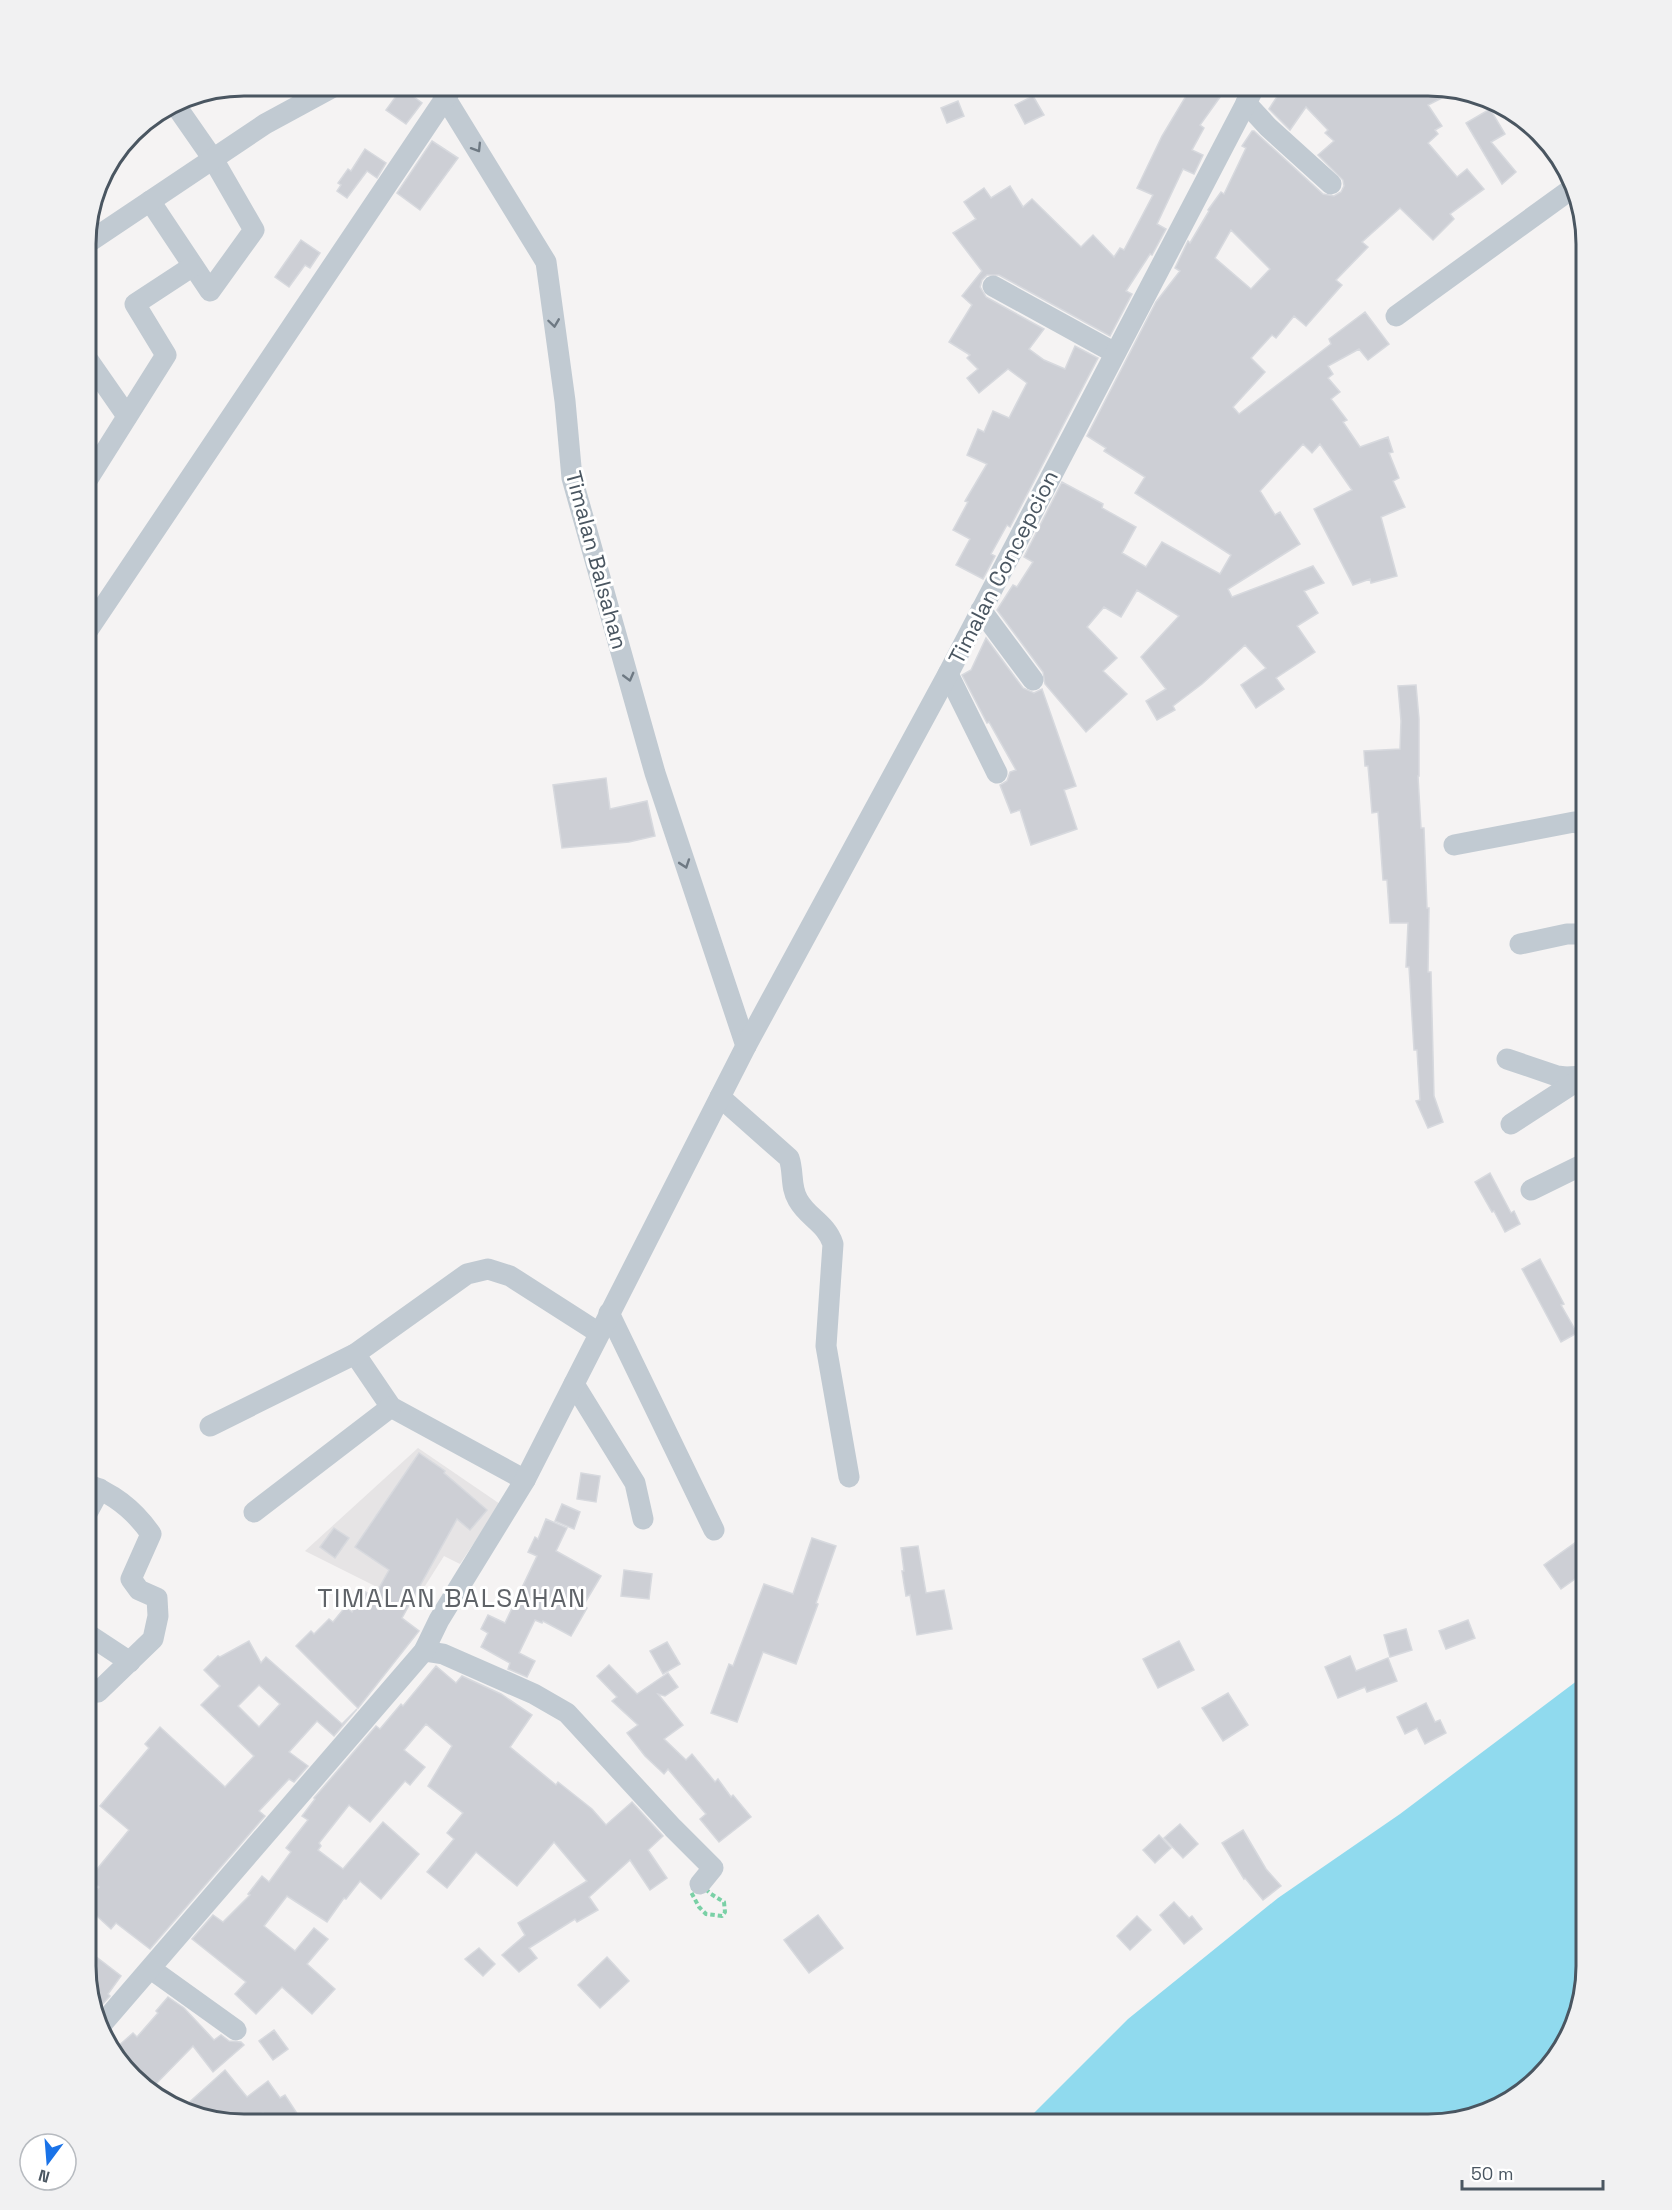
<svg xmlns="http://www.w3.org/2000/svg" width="1672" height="2210" viewBox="0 0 1672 2210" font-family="'Space Grotesk',sans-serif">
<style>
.education{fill:#e6e4e5}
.water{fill:#90daee}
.building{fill:#cdcfd5;stroke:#d7d9de;stroke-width:1.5;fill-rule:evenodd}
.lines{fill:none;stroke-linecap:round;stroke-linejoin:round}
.path{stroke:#7ad0a6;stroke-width:4;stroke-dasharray:4.5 3;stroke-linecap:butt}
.minor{stroke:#c1cad2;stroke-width:21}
.oneway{stroke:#6e7983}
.labels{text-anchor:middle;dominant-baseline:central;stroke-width:6;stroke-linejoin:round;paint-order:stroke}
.street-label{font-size:22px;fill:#4a5661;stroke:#fff}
.quarter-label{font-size:26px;letter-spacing:1.5px;fill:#5f6368;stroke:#fff}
.rim{fill:none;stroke:#4a5661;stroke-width:3}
</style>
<rect width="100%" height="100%" fill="#f5f3f3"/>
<polygon class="education" points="418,1448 500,1504 460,1564 444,1556 413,1605 305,1551"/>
<polygon class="water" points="1586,1674 1586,1966 1565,2045 1516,2098 1428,2124 1023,2124 1128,2019 1278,1898 1400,1814"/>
<g class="building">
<polygon points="1192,86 1228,86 1200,125 1204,128 1192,150 1203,155 1194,174 1183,169 1157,224 1166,229 1152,255 1150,254 1126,291 1132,294 1110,336 999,275 987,275 982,280 980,287 986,297 1044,329 1029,349 1044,360 1065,369 1075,346 1098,358 1010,527 1007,525 991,554 995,556 983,579 956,565 970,539 953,530 968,502 965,501 987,464 967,455 978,429 984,432 993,411 1009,418 1027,383 1008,369 979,393 967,378 978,369 967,358 970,355 949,342 972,305 962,296 982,271 953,233 976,219 964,202 984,188 991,198 1010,186 1023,207 1032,199 1081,247 1093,235 1114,257 1120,248 1124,250 1153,195 1137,188 1162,136"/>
<path d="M1284 86H1438L1456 91 1428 105 1442 126 1435 130 1438 134 1428 143 1457 177 1467 169 1484 189 1450 214 1454 219 1433 240 1400 208 1362 242 1368 247 1336 280 1342 285 1306 326 1294 316 1276 338 1272 335 1251 358 1265 372 1233 407 1239 414 1331 344 1329 339 1365 312 1389 344 1368 360 1359 349 1328 366 1333 374 1328 378 1340 392 1331 399 1347 420 1343 422 1360 447 1388 437 1393 452 1389 453 1399 478 1393 481 1405 507 1381 517 1397 576 1371 583 1370 579 1353 585 1314 509 1352 490 1320 444 1312 453 1303 444 1260 491 1275 515 1280 512 1300 544 1228 589 1232 597 1313 566 1324 583 1304 591 1318 613 1297 626 1315 652 1276 678 1284 689 1256 708 1241 685 1266 668 1245 645 1202 684 1173 706 1175 710 1157 720 1146 701 1166 689 1141 657 1179 616 1137 590 1121 617 1104 607 1087 627 1117 658 1103 671 1127 694 1086 732 1045 684 1043 672 997 610 1013 585 1017 587 1033 562 1024 557 1062 482 1103 504 1102 508 1136 527 1122 553 1146 567 1162 542 1220 574 1231 555 1135 493 1145 477 1104 451 1106 448 1087 436 1156 302 1180 271 1175 268 1188 241 1190 243 1209 211 1208 210 1221 192 1224 194 1246 148 1242 146 1252 131H1254L1323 194 1334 196 1341 192 1344 186 1343 180 1318 155 1334 141 1325 133 1328 130 1306 107 1290 130 1269 109ZM1231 230 1270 269 1251 289 1215 258Z"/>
<polygon points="402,88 422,103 406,124 386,110"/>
<polygon points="1033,96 1044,115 1025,124 1015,105"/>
<polygon points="958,101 964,116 947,123 941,108"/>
<polygon points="1490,109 1505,134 1491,142 1516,172 1502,184 1466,123"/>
<polygon points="432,141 458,158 420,210 397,193"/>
<polygon points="365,149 386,163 377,178 367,171 347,198 337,191 341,185 338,183 348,169 351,171"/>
<polygon points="301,240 320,253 310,268 305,265 289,287 275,277"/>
<polygon points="986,638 1023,688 1034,693 1042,689 1076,786 1064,790 1077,829 1031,845 1020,810 1011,813 1000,785 1007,781 1010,772 1016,770 989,722 987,723 962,675 971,670"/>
<polygon points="1416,685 1419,719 1419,776 1418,776 1421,828 1424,828 1427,908 1429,908 1428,972 1431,972 1434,1096 1443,1122 1428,1128 1416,1101 1420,1100 1417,1050 1414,1050 1409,967 1406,967 1408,923 1390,923 1387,880 1383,880 1378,812 1372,813 1368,766 1365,766 1364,751 1400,749 1401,721 1398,686"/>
<polygon points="606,778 610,809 647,801 655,836 629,842 562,848 553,785"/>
<polygon points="1490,1173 1511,1213 1514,1211 1520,1224 1505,1232 1494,1211 1492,1212 1475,1182"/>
<polygon points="1540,1259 1564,1304 1561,1305 1577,1333 1561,1342 1522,1269"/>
<polygon points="419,1453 445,1471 444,1473 487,1510 470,1530 457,1519 402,1618 419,1631 358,1708 296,1646 311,1631 314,1634 329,1619 333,1622 346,1606 352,1612 364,1591 374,1597 389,1570 355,1547"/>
<polygon points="581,1473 600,1476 596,1502 577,1499"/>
<polygon points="562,1504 580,1512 574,1529 555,1521"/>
<polygon points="546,1519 567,1528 556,1551 601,1576 583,1606 587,1608 571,1636 543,1621 542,1623 535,1620 519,1653 535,1661 527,1677 508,1669 510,1663 481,1647 488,1633 481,1629 488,1615 505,1623 537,1556 528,1552 535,1537 538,1539"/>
<polygon points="334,1528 349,1538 335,1558 320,1547"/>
<polygon points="1586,1535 1586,1571 1561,1589 1544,1565"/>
<polygon points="812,1538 836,1546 816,1603 818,1604 796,1664 763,1652 737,1722 711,1713 729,1664 733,1666 764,1584 793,1594"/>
<polygon points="918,1546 926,1593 944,1590 952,1629 917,1635 910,1595 906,1596 902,1571 904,1571 901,1548"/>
<polygon points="624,1570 652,1574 649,1599 621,1596"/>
<polygon points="1468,1620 1475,1638 1446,1649 1439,1631"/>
<polygon points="1406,1629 1412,1650 1390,1657 1384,1635"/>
<path d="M249 1641 261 1663 266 1657 342 1724 357 1709 334 1736 317 1721 289 1752 308 1766 294 1782 289 1779 259 1811 265 1816 150 1949 116 1923 111 1929 86 1906V1901L99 1887 89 1879 129 1830 100 1806 149 1748 145 1744 160 1727 225 1787 254 1756 201 1705 220 1686 204 1670 218 1656 220 1657ZM259 1685 280 1704 259 1727 238 1706Z"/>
<polygon points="1179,1641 1194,1670 1158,1688 1143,1659"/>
<polygon points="667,1642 680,1664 663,1674 650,1651"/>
<polygon points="1350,1656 1356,1671 1388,1658 1397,1681 1367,1692 1365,1687 1338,1698 1325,1667"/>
<polygon points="609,1665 637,1694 668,1673 678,1687 665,1696 658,1694 683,1725 664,1739 686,1760 692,1754 715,1782 718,1779 731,1797 733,1795 751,1817 719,1842 700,1819 706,1814 668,1769 664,1774 645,1756 627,1733 638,1725 612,1701 617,1697 597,1676"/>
<polygon points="436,1666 456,1683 462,1676 501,1694 532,1715 510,1747 556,1785 558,1782 592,1809 606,1825 632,1802 663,1836 648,1850 667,1878 650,1890 630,1860 589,1897 598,1910 577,1922 575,1919 529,1948 537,1958 519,1972 502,1955 525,1935 518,1923 587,1881 554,1842 517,1886 476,1852 447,1888 427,1872 454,1839 447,1833 463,1813 428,1786 452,1746 426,1724 404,1750 425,1767 410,1785 405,1781 370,1822 349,1805 319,1843 321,1846 318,1850 343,1869 383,1822 419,1854 381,1899 360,1881 346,1899 344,1898 327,1922 287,1896 264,1926 295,1951 314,1928 328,1939 307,1964 335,1989 312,2014 282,1987 256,2014 235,1994 246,1982 192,1939 213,1915 223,1922 250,1895 248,1894 262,1876 269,1882 291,1852 286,1848 308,1820 302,1816 315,1799 314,1798 376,1726 380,1729 401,1704 403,1706"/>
<polygon points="1228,1693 1248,1725 1223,1741 1202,1708"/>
<polygon points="1426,1703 1435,1722 1440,1720 1446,1733 1425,1744 1417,1728 1405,1734 1397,1717"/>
<polygon points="1180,1824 1198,1844 1183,1858 1164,1838"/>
<polygon points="1243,1830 1266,1869 1281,1886 1263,1900 1245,1878 1244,1879 1222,1843"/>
<polygon points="1159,1835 1171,1848 1155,1863 1143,1850"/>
<polygon points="1174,1902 1189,1918 1192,1916 1202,1929 1184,1944 1160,1915"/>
<polygon points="818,1915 843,1948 809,1973 784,1940"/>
<polygon points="1137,1916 1151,1930 1130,1950 1117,1936"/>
<polygon points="479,1948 495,1964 483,1976 465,1959"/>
<polygon points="86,1949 121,1976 108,1994 110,1996 98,2009 86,1966"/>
<polygon points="607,1957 629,1981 600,2008 578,1985"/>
<polygon points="168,1997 184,2008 214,2040 221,2035 229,2041 241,2042 244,2045 213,2072 193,2046 151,2089 116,2048 133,2033 137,2037 158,2013 156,2011"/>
<polygon points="274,2030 288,2049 273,2060 259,2041"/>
<polygon points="225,2070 247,2097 268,2081 280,2098 285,2095 298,2115 283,2124 270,2124 263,2113 241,2124 183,2108"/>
</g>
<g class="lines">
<polygon class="path" points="700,1884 711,1894 724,1902 725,1912 722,1916 706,1914 699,1907 691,1892"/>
<g class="minor">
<polyline points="438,86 546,262 565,401 572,478 655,773 746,1046"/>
<polyline points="1246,103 1268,127 1331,184"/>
<polyline points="150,201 210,291 254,230 213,159 174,103"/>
<polyline points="86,244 265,124 335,86"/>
<polyline points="993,286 1115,353"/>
<polyline points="1396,316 1570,190"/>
<polyline points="86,357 127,416"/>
<polyline points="86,482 166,355 135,304 193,266"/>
<polyline points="981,610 1033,680"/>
<polyline points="86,633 452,88"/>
<polyline points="948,674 997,773"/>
<polyline points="1454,845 1574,822 1586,826"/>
<polyline points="1520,944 1567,934 1586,934"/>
<polyline points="1507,1059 1557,1076 1566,1077 1586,1076"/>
<path d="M720 1097 789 1158C794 1172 790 1187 798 1200 808 1218 826 1223 833 1244L826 1346 849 1477"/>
<polyline points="1511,1124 1585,1076"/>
<polyline points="1531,1190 1586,1163"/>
<polyline points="609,1313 714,1530"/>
<polyline points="355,1354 391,1407 525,1480"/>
<polyline points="574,1384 635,1483 643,1519"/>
<polyline points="210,1426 355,1354 467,1274 488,1269 510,1276 599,1333"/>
<polyline points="254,1512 391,1407"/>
<polyline points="86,1515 100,1489"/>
<polyline points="86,1633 130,1662"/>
<polyline points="424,1651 443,1654 534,1694 567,1713 673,1828 713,1868 700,1884"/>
<path d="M86 1693 98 1692 153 1639 158 1616 157 1598 139 1590 131 1579 151 1534C135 1511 113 1493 86 1484"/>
<polyline points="151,1969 236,2030"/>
<polyline points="103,2023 424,1651 439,1620 525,1480 746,1046 948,674 1255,86"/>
</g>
</g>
<defs><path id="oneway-chevron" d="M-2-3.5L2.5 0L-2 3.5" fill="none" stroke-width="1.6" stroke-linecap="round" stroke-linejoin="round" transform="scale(1.5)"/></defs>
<g class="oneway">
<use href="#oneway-chevron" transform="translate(477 148) rotate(58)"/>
<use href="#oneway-chevron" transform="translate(554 323) rotate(82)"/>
<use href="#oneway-chevron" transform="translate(629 677) rotate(75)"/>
<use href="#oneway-chevron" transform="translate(685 864) rotate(71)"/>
</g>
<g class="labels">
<g class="street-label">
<text transform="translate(597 560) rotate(75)">Timalan Balsahan</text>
<text transform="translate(1003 567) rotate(-63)">Timalan Concepcion</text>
</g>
<g class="quarter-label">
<text x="452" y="1598">TIMALAN BALSAHAN</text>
</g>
</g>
<path d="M0 0H1672V2210H0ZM244 96H1428A148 148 0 0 1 1576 244V1966A148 148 0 0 1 1428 2114H244A148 148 0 0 1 96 1966V244A148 148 0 0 1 244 96Z" fill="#f1f1f2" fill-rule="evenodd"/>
<path class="rim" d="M244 96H1428A148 148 0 0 1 1576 244V1966A148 148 0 0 1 1428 2114H244A148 148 0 0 1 96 1966V244A148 148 0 0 1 244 96Z"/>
<g transform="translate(48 2162) rotate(196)"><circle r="28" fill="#ffffff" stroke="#b7bbc0" stroke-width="1.5"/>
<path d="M0-4.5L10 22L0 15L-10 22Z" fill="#1a73e8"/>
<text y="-9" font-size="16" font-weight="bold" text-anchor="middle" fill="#4a5661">N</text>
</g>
<path d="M1462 2180v9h141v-9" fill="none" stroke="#4a5661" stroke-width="3"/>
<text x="1471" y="2180" font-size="18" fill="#4a5661" stroke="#ffffff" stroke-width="4.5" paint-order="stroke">50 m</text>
</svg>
